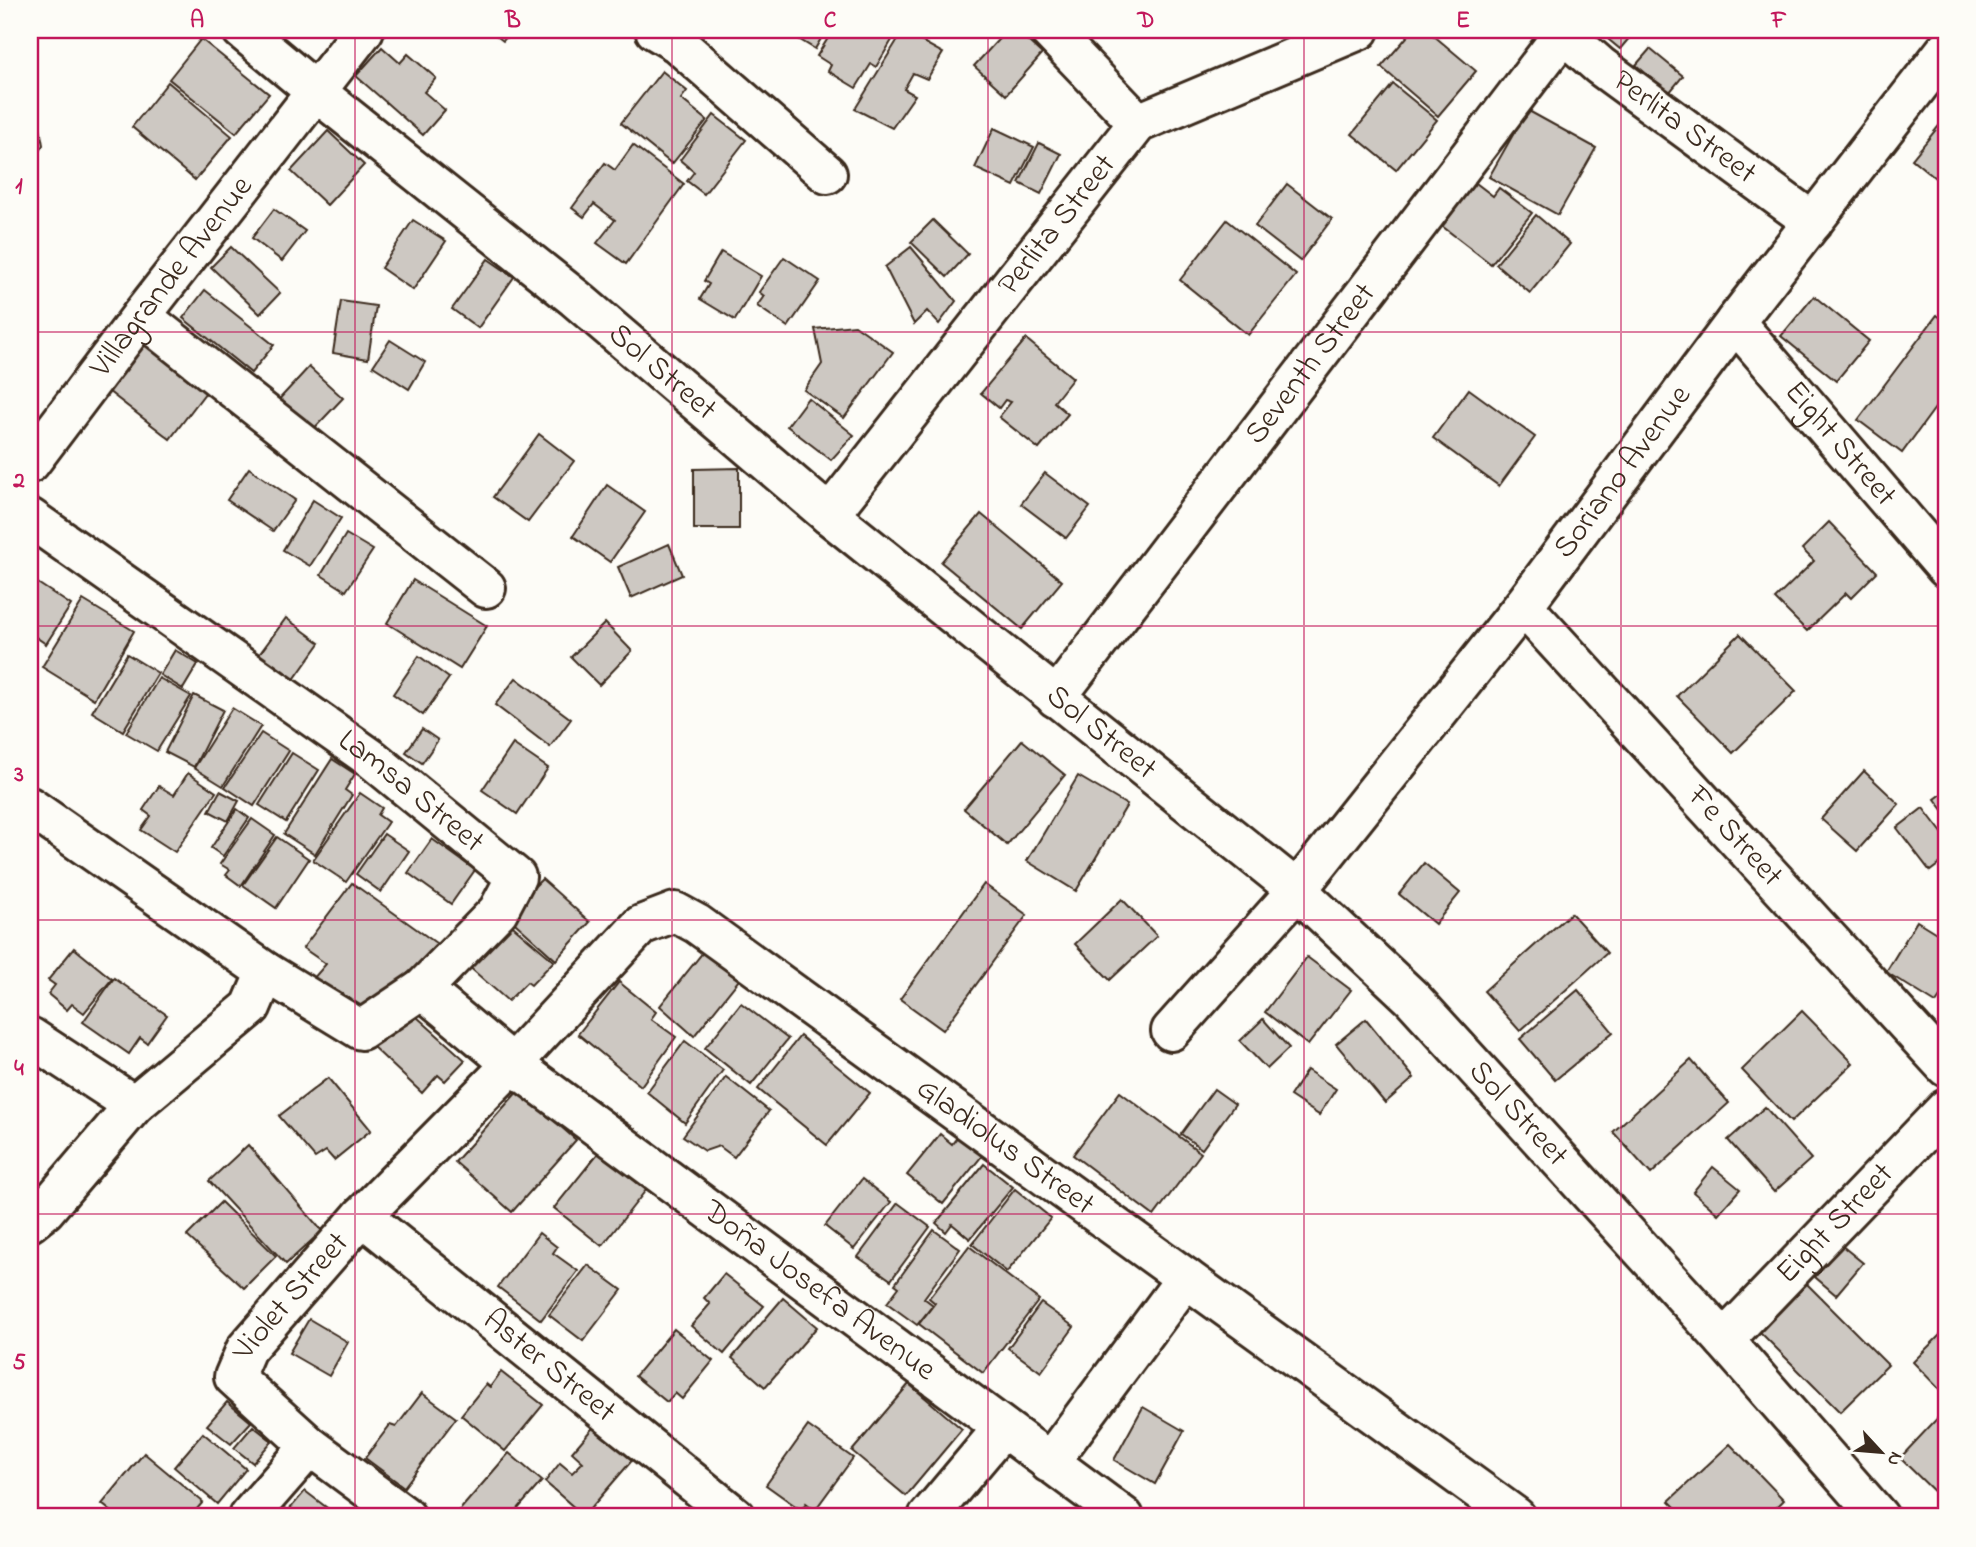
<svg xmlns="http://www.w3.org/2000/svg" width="1976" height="1547" viewBox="0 0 1976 1547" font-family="'Indie Flower',sans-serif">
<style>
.building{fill:#cdc8c2;stroke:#3b2a1e;stroke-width:2}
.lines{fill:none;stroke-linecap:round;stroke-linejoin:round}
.minor-casing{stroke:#3b2a1e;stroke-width:44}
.minor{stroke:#fdfcf7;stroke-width:38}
.grid{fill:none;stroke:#c2185b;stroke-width:2;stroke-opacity:0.55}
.labels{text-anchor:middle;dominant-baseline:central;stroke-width:6;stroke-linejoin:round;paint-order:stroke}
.street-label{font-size:32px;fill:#3b2a1e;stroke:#fdfcf7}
.neatline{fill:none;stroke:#c2185b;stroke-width:2.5}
.grid-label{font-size:23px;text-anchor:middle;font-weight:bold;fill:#c2185b}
</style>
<rect width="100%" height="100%" fill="#fdfcf7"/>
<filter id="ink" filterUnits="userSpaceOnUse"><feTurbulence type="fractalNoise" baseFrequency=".0143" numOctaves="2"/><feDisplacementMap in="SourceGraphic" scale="14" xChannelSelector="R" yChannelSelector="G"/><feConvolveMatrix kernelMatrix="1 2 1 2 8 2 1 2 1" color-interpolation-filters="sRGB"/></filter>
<g filter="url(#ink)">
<g class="building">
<polygon points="489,30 513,30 503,41"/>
<polygon points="784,30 826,30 815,49"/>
<polygon points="833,30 898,30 876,67 871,64 856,88 828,71 831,65 817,56"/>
<polygon points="1007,30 1016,30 1042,54 1006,95 974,66"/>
<polygon points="1413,30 1427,30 1476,71 1438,116 1381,67"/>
<polygon points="1597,30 1636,30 1620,49"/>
<polygon points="903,31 943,53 927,79 913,73 904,89 915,95 892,128 855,109"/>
<polygon points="201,39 269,94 236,133 169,79"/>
<polygon points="382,47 400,63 408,54 436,78 424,92 445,110 423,135 356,76"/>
<polygon points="1650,49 1683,76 1669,93 1636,65"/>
<polygon points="30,70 43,145 30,165"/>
<polygon points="662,71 687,91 681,99 707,120 672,164 621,123"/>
<polygon points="168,82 232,136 195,180 132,127"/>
<polygon points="1393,84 1437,120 1396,170 1352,134"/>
<polygon points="1527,110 1596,148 1558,215 1489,177"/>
<polygon points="714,115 746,140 704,194 687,181 694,172 680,160"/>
<polygon points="1946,117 1946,187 1912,159"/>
<polygon points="994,128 1034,147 1014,186 975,168"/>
<polygon points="328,131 364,165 327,205 291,171"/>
<polygon points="1039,143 1061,154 1041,194 1019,183"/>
<polygon points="633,145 684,184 626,264 597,243 615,220 594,204 584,217 572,208 605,163 615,170"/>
<polygon points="1472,180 1493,196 1499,188 1532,213 1491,264 1438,223"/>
<polygon points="1287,184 1332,219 1300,261 1255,226"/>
<polygon points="274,209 305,231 282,261 252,238"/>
<polygon points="1536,215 1570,244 1530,293 1496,264"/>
<polygon points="413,220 446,241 413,290 381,268"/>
<polygon points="933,220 968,254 947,277 911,242"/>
<polygon points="1227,220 1296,275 1248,335 1180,280"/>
<polygon points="231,247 280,293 260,314 211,267"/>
<polygon points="911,247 956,301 939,324 927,311 914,324 885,267"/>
<polygon points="721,252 761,276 735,320 700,299 709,284 704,281"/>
<polygon points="784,257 820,281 788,327 757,306 764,296 759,292"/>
<polygon points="488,259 514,277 478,328 452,309"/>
<polygon points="205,290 274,345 251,373 183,318"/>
<polygon points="1814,296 1869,341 1836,381 1781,336"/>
<polygon points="341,301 376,306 368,359 333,353"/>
<polygon points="1937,315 1946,322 1946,393 1902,453 1858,420"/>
<polygon points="855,325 893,352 844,418 804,390 822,364 815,329"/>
<polygon points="149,336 212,384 170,439 108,391"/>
<polygon points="1026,339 1073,378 1054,402 1068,414 1039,449 999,417 1011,402 1005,400 999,408 981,393"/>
<polygon points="390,340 425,362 409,389 373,366"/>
<polygon points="309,367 343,398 306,437 272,407"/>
<polygon points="1469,389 1535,437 1499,486 1433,438"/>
<polygon points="808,398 854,435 831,460 787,426"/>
<polygon points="539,434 574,461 528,522 493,497"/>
<polygon points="249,468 295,500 273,531 227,500"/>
<polygon points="739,468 739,529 694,529 694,469"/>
<polygon points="1045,473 1090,507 1066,538 1021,504"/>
<polygon points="607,485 645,512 610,562 573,536"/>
<polygon points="313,500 341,518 310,566 283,550"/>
<polygon points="981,514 1062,581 1022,629 941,562"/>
<polygon points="1829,522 1877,572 1851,598 1846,593 1807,631 1775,599 1814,561 1802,549"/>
<polygon points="346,534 373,550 346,591 321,575"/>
<polygon points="669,544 682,575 631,598 618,567"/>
<polygon points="30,578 71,605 46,644 30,633"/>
<polygon points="413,580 487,626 460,669 387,623"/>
<polygon points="83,600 134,631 94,699 42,667"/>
<polygon points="286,618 320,643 285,692 250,667"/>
<polygon points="605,623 632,651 599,685 571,657"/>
<polygon points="1740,634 1796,691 1733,753 1677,696"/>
<polygon points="175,650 198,664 183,689 160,675"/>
<polygon points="127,654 158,673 123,731 92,712"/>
<polygon points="419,656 449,678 423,715 393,694"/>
<polygon points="159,678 191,696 157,751 126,733"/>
<polygon points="516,678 571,719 550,747 495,705"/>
<polygon points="194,695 223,710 194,767 165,752"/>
<polygon points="232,708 261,726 223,786 194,768"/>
<polygon points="422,729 438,740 422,763 406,752"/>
<polygon points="261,733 289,751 254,806 225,787"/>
<polygon points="1022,740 1065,775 1007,845 964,809"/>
<polygon points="513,744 548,768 517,814 482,790"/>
<polygon points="292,753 319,770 286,822 259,805"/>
<polygon points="332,759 355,774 345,790 352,795 315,854 284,834"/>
<polygon points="1864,771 1899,804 1857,851 1821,819"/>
<polygon points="188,773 216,792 175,852 141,830 151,816 143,810 159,786 174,795"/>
<polygon points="1078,776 1127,805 1076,891 1027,861"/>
<polygon points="220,791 239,801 228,821 209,811"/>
<polygon points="1946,791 1946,814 1935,799"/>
<polygon points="360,793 382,808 378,815 388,822 346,882 313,860"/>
<polygon points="1923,808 1946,838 1946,859 1930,871 1897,828"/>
<polygon points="237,809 249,818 223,856 211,848"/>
<polygon points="252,819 275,835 241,886 226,875 230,870 220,864"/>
<polygon points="384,834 409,851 381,892 356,874"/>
<polygon points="277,837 309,859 276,908 243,885"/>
<polygon points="432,839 475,870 451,904 408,873"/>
<polygon points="1424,863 1460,893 1435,924 1399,894"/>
<polygon points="542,879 590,922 556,960 506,915"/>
<polygon points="352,883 443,948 366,1014 312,980 326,964 303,948"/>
<polygon points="984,884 1027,915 943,1030 900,999"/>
<polygon points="1122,899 1157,936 1110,980 1075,944"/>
<polygon points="1571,913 1607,953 1520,1031 1484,991"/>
<polygon points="507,921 554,961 531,985 527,982 508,1001 467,965"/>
<polygon points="1917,921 1946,939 1946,988 1936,1003 1886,972"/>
<polygon points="708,946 743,975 694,1036 660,1006"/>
<polygon points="74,948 112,979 84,1013 72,1004 67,1010 48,994 55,985 48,980"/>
<polygon points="1307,957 1351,990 1308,1045 1265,1012"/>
<polygon points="114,978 167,1015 147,1043 140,1038 129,1054 83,1022"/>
<polygon points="619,982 656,1012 651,1019 676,1037 641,1086 578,1034"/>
<polygon points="1578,990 1613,1032 1555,1080 1520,1039"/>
<polygon points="741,1003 788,1039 751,1085 705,1048"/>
<polygon points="407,1008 465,1060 445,1081 438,1075 422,1093 371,1045"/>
<polygon points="1802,1011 1853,1063 1791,1122 1742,1070"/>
<polygon points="1263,1019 1289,1048 1267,1069 1240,1041"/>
<polygon points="1366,1019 1414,1078 1385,1103 1336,1044"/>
<polygon points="800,1036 870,1093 827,1145 758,1089"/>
<polygon points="685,1041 723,1070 685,1123 647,1092"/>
<polygon points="1691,1060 1729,1103 1651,1174 1613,1132"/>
<polygon points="1307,1070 1336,1089 1319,1115 1290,1096"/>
<polygon points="726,1077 769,1111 734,1157 719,1146 705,1151 683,1136"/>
<polygon points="328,1078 371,1130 334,1160 326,1151 315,1158 279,1116"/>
<polygon points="1214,1089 1235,1104 1202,1149 1181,1134"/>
<polygon points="519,1090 576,1140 512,1212 455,1162"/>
<polygon points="1120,1092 1201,1153 1154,1216 1073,1155"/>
<polygon points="1765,1107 1811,1159 1774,1192 1728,1140"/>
<polygon points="940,1134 952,1144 958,1136 982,1156 943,1204 907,1175"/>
<polygon points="248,1145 322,1231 286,1264 209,1181"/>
<polygon points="599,1152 646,1190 602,1246 554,1208"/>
<polygon points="984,1164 1013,1187 970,1239 952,1224 946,1232 936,1223"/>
<polygon points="1713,1167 1740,1189 1718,1214 1693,1192"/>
<polygon points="862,1179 891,1202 854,1249 825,1226"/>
<polygon points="1015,1189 1051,1218 1007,1272 972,1244"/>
<polygon points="221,1202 276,1256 244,1288 187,1236"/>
<polygon points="898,1203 930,1227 891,1280 858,1257"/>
<polygon points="934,1230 960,1249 924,1298 933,1305 917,1325 887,1303 899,1287 895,1284"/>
<polygon points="539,1233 557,1247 553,1253 578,1271 541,1320 498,1287"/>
<polygon points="1841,1245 1863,1263 1836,1295 1815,1277"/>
<polygon points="969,1246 1039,1300 983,1373 919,1324 935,1303 929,1298"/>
<polygon points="588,1265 622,1290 583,1341 549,1315"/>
<polygon points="724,1274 764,1306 724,1354 691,1326 710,1304 704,1298"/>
<polygon points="1806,1283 1888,1365 1840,1412 1758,1330"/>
<polygon points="783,1298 817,1327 765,1387 732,1358"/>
<polygon points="1041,1303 1074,1327 1041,1372 1008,1348"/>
<polygon points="309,1319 348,1342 329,1376 289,1353"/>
<polygon points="674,1329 713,1361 682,1399 675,1393 667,1402 635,1376"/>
<polygon points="1946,1329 1946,1387 1941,1391 1913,1362"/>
<polygon points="501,1372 543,1405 505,1451 461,1415 486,1384 490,1387"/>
<polygon points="909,1384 962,1429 906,1496 852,1451"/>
<polygon points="422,1393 456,1418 404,1487 365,1458 390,1425 396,1427"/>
<polygon points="227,1402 251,1422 231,1444 207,1425"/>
<polygon points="1143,1407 1184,1431 1155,1484 1114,1460"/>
<polygon points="1946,1409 1946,1503 1900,1458"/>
<polygon points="596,1424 635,1457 584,1516 545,1482 560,1463 572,1473 583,1462 572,1452"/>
<polygon points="253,1426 272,1441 253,1463 234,1448"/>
<polygon points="808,1426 853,1458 815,1510 806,1503 801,1510 766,1485"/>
<polygon points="203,1433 246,1469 217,1504 174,1467"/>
<polygon points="1730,1444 1784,1500 1767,1517 1685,1517 1669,1501"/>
<polygon points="144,1453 203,1502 190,1517 118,1517 102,1504"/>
<polygon points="509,1453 542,1481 511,1517 466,1517 459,1511"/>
<polygon points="305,1491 339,1517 283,1517"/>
</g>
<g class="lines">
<defs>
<g id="minor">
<path id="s1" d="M242 30 315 91 575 298 829 515 1297 890 1412 998 1724 1340 1879 1517"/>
<polyline points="655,30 677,43 827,174"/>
<polyline points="1049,30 1138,123"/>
<path id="s2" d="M1559 30 1600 66 1813 222"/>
<polyline points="141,316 486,588"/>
<path id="s3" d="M1735 322 1946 568"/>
<path id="s4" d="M30 463 141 316 364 30"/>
<path id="s5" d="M829 515 1138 123 1359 30"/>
<path id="s6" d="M30 518 372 759 516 877 498 911 422 989 361 1030 266 972"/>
<path id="s7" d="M1523 606 1946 1067"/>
<path id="s8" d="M1056 698 1566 30"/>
<polyline points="30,807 266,972 251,1007 134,1105 45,1210 30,1222"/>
<path id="s9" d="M422 989 512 1064 1124 1517"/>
<path id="s10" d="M1171 1031 1297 890 1523 606 1735 322 1946 50"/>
<polyline points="30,1037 134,1105"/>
<path id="s11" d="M362 1216 736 1517"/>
<path id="s12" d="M1724 1340 1946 1109"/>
<polyline points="1049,1463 1186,1278"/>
<polyline points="248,1517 310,1446"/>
<path id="s13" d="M406 1517 310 1446 234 1377 246 1349 362 1216 512 1064 641 925 675 912 697 924 1516 1517"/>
<polyline points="928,1517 1002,1429"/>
</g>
</defs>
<use href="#minor" class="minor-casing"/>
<use href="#minor" class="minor"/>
</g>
</g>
<path class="grid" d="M355 30V1517M672 30V1517M988 30V1517M1304 30V1517M1621 30V1517M30 332H1946M30 626H1946M30 920H1946M30 1214H1946"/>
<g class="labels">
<g class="street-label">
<text stroke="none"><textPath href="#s2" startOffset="159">Perlita Street</textPath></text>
<text stroke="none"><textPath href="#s5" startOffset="369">Perlita Street</textPath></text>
<text stroke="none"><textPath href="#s4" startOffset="234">Villagrande Avenue</textPath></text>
<text stroke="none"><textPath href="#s8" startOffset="420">Seventh Street</textPath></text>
<text stroke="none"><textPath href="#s1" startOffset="542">Sol Street</textPath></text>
<text stroke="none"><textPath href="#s3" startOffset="161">Eight Street</textPath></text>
<text stroke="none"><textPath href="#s10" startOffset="719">Soriano Avenue</textPath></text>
<text stroke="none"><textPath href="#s1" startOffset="1110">Sol Street</textPath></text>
<text stroke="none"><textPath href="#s6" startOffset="469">Lamsa Street</textPath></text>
<text stroke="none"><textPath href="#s7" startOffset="313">Fe Street</textPath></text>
<text stroke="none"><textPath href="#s1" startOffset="1676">Sol Street</textPath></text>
<text stroke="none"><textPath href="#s13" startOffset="1274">Gladiolus Street</textPath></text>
<text stroke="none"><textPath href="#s12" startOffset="161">Eight Street</textPath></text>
<text stroke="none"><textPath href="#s9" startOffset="499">Doña Josefa Avenue</textPath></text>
<text stroke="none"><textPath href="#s13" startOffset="322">Violet Street</textPath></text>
<text stroke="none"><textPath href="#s11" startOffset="240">Aster Street</textPath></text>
</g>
</g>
<rect width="1976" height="1547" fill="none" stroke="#fdfcf7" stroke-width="77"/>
<g transform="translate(1881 1452) rotate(116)" stroke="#fdfcf7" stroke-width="5" paint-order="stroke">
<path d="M0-5L12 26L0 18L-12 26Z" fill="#3b2a1e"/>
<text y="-10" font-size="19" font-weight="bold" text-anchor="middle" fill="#3b2a1e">N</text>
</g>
<rect x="38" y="38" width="1900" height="1470" class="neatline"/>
<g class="grid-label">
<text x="197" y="27">A</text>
<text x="513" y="27">B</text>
<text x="830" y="27">C</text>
<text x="1146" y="27">D</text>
<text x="1463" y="27">E</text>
<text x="1779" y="27">F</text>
<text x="19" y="193">1</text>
<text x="19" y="487">2</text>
<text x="19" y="781">3</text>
<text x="19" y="1075">4</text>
<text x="19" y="1369">5</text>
</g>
</svg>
